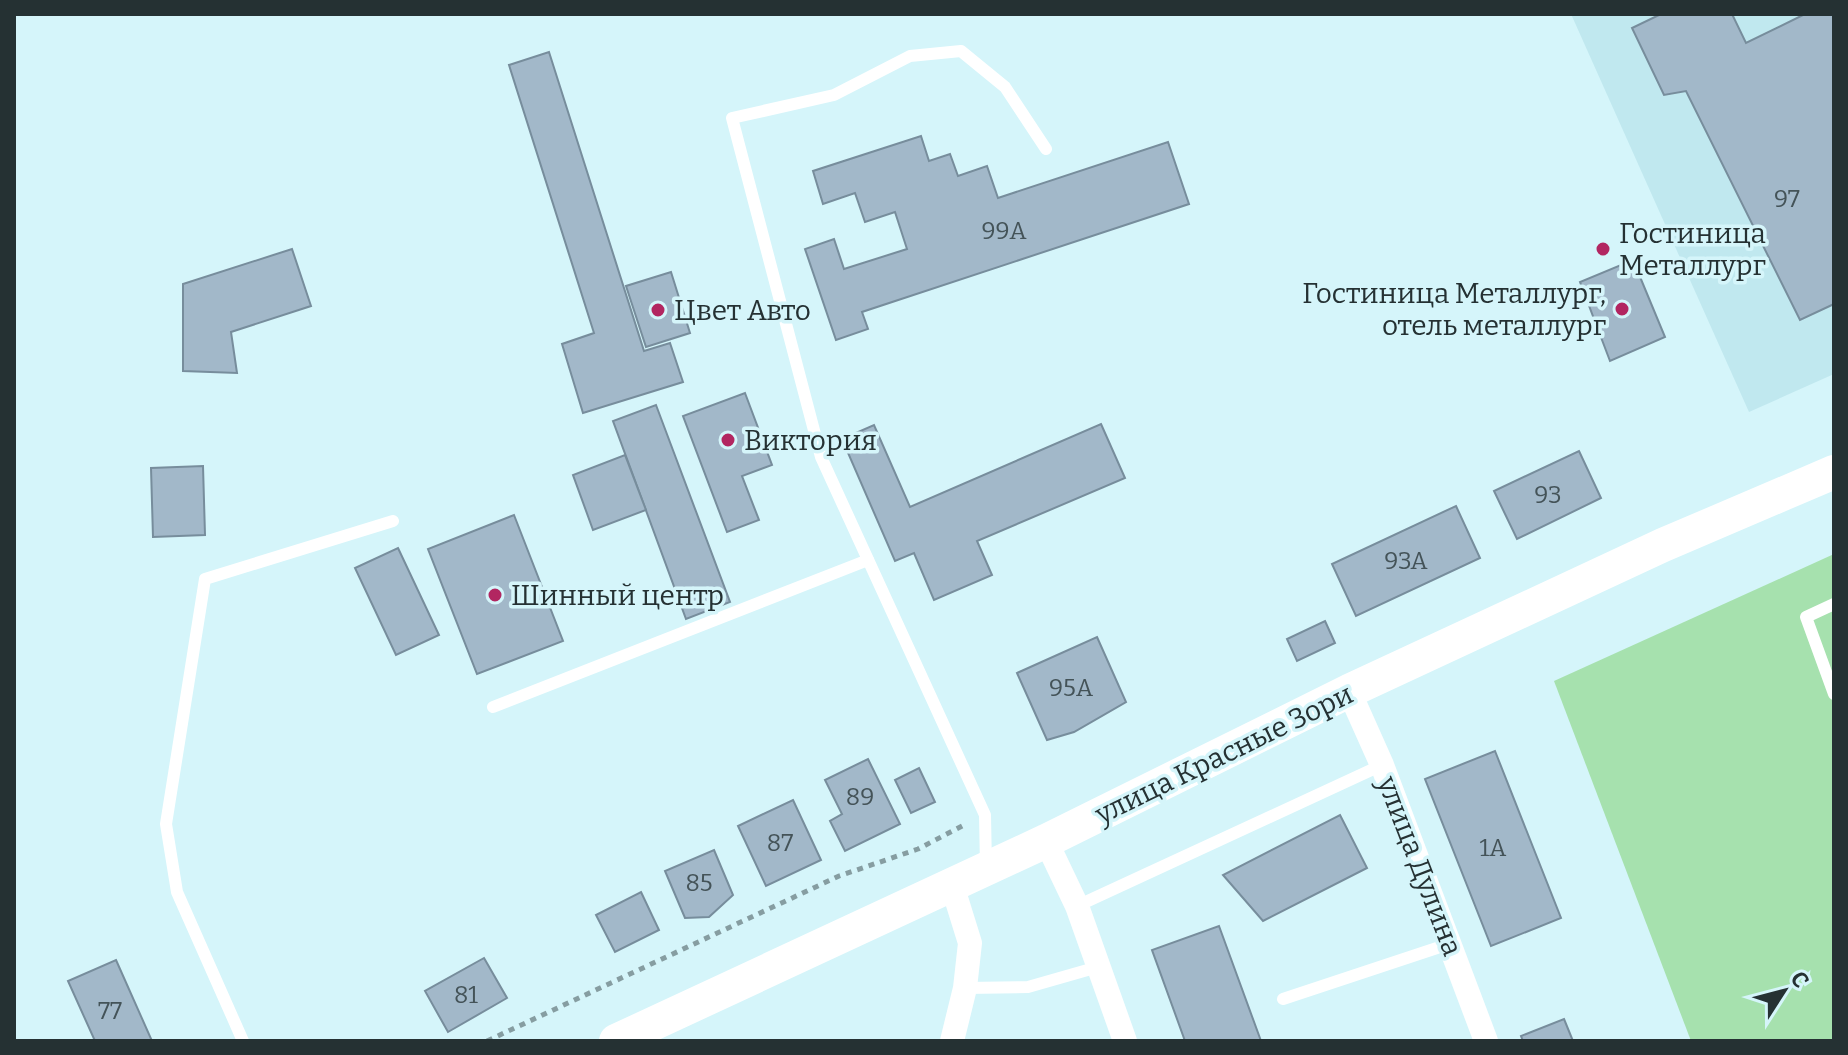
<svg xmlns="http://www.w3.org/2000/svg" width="1848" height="1055" viewBox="0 0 1848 1055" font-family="Bitter,serif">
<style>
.built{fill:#c0e8ef}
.green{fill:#a6e1ae}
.building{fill:#a2b8c9;stroke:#778d9c;stroke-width:2}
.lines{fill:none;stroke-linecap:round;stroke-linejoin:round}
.path{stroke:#869da1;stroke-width:5;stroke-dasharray:6 6;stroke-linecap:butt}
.lane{stroke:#fff;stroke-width:12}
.street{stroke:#fff;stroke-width:24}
.secondary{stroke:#fff;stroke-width:34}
.poi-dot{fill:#b22661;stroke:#d5f5fa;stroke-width:3}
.labels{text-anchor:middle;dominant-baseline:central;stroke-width:7;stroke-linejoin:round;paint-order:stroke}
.number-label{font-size:24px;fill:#445358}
.poi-label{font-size:28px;fill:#253133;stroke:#d5f5fa;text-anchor:start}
.street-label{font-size:28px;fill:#253133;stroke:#d5f5fa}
</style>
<rect width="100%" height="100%" fill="#d5f5fa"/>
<polygon class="built" points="1571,14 1834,14 1834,374 1749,412"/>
<polygon class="green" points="1834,554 1834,1041 1691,1041 1554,681"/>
<g class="building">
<polygon points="1661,14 1732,14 1746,43 1805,14 1834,14 1834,304 1800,320 1686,91 1664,95 1632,28"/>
<polygon points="549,52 644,351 670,343 683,382 583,413 562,344 594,333 509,65"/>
<polygon points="921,136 929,161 950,154 958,176 987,166 998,198 1168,142 1189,204 862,312 868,329 836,340 805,249 834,239 844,269 907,249 895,212 865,222 855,193 823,204 813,171"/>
<polygon points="292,249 311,306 231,332 237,373 183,371 183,284"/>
<polygon points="1633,260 1665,337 1610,361 1580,282"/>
<polygon points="671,272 690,333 646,347 626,286"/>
<polygon points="745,393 772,465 742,476 759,520 727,532 683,416"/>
<polygon points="656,405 730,602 686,619 613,421"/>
<polygon points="1101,424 1125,478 977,541 992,575 934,600 914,553 895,561 842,439 874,425 910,507"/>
<polygon points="1579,451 1601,498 1517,539 1494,491"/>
<polygon points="625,455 646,510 593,530 573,475"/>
<polygon points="203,466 205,535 153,537 151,468"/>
<polygon points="1456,506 1480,558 1356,616 1332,564"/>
<polygon points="514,515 563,641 477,674 428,549"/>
<polygon points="398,548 439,635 396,655 355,568"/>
<polygon points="1325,621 1335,643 1297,661 1287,639"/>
<polygon points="1097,637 1126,702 1074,732 1047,740 1017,673"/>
<polygon points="1495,751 1561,918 1491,946 1425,779"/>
<polygon points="868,759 900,824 845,851 830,821 842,814 825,780"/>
<polygon points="919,768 935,802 911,813 895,780"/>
<polygon points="793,800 821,860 766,886 738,826"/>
<polygon points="1340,815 1367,868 1263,921 1223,875"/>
<polygon points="714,850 733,895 709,917 685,918 665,871"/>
<polygon points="641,892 659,930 615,952 596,915"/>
<polygon points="1219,926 1261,1041 1185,1041 1152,950"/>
<polygon points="484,958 507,998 448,1032 425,991"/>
<polygon points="116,960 152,1041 95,1041 68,981"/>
<polygon points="1564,1019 1573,1041 1523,1041 1521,1036"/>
</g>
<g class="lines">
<polyline class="path" points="487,1041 839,876 918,849 966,824"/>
<g class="lane">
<polyline points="1834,604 1806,617 1834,694"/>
<polyline points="493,707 868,560"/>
<polyline points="986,867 985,815 821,457 732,118 834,95 910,56 961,51 1005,87 1046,149"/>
<polyline points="1077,906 1382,765"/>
<polyline points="965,988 1028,987 1098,967"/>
<polyline points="1283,999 1449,944"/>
<polyline points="243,1041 177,892 166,824 205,579 393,521"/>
</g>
<g class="street">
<polyline points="1349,691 1382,765 1486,1041"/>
<polyline points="1046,841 1077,906 1125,1041"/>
<polyline points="952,1041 965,988 970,943 952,885"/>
</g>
<polyline class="secondary" points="616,1041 1046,841 1349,691 1663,545 1834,472"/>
</g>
<g class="poi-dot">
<circle cx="1603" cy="249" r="8"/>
<circle cx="1622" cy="309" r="8"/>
<circle cx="658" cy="310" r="8"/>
<circle cx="728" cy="440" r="8"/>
<circle cx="495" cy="595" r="8"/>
</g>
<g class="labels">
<g class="number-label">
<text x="1787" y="199">97</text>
<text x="1004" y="231">99А</text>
<text x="1548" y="495">93</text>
<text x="1406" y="561">93А</text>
<text x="1071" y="688">95А</text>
<text x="860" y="797">89</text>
<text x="780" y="843">87</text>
<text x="1493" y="848">1А</text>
<text x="699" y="883">85</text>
<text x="466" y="995">81</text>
<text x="110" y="1011">77</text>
</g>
<g class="poi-label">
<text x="1619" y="233">Гостиница<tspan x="1619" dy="32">Металлург</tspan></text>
<text x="1606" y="293" text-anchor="end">Гостиница Металлург,<tspan x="1606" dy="32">отель металлург</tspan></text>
<text x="674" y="310">Цвет Авто</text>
<text x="744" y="440">Виктория</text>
<text x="511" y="595">Шинный центр</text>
</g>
<g class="street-label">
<text transform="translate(1224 754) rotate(-26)">улица Красные Зори</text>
<text transform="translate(1420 866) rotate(69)">улица Дулина</text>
</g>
</g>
<rect width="1848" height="1055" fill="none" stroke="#253133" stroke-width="32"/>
<g transform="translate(1784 991) rotate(54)" stroke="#d5f5fa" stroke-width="6" paint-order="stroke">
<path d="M0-6L14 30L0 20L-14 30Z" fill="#253133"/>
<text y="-12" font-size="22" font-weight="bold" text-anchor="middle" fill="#253133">С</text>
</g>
</svg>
